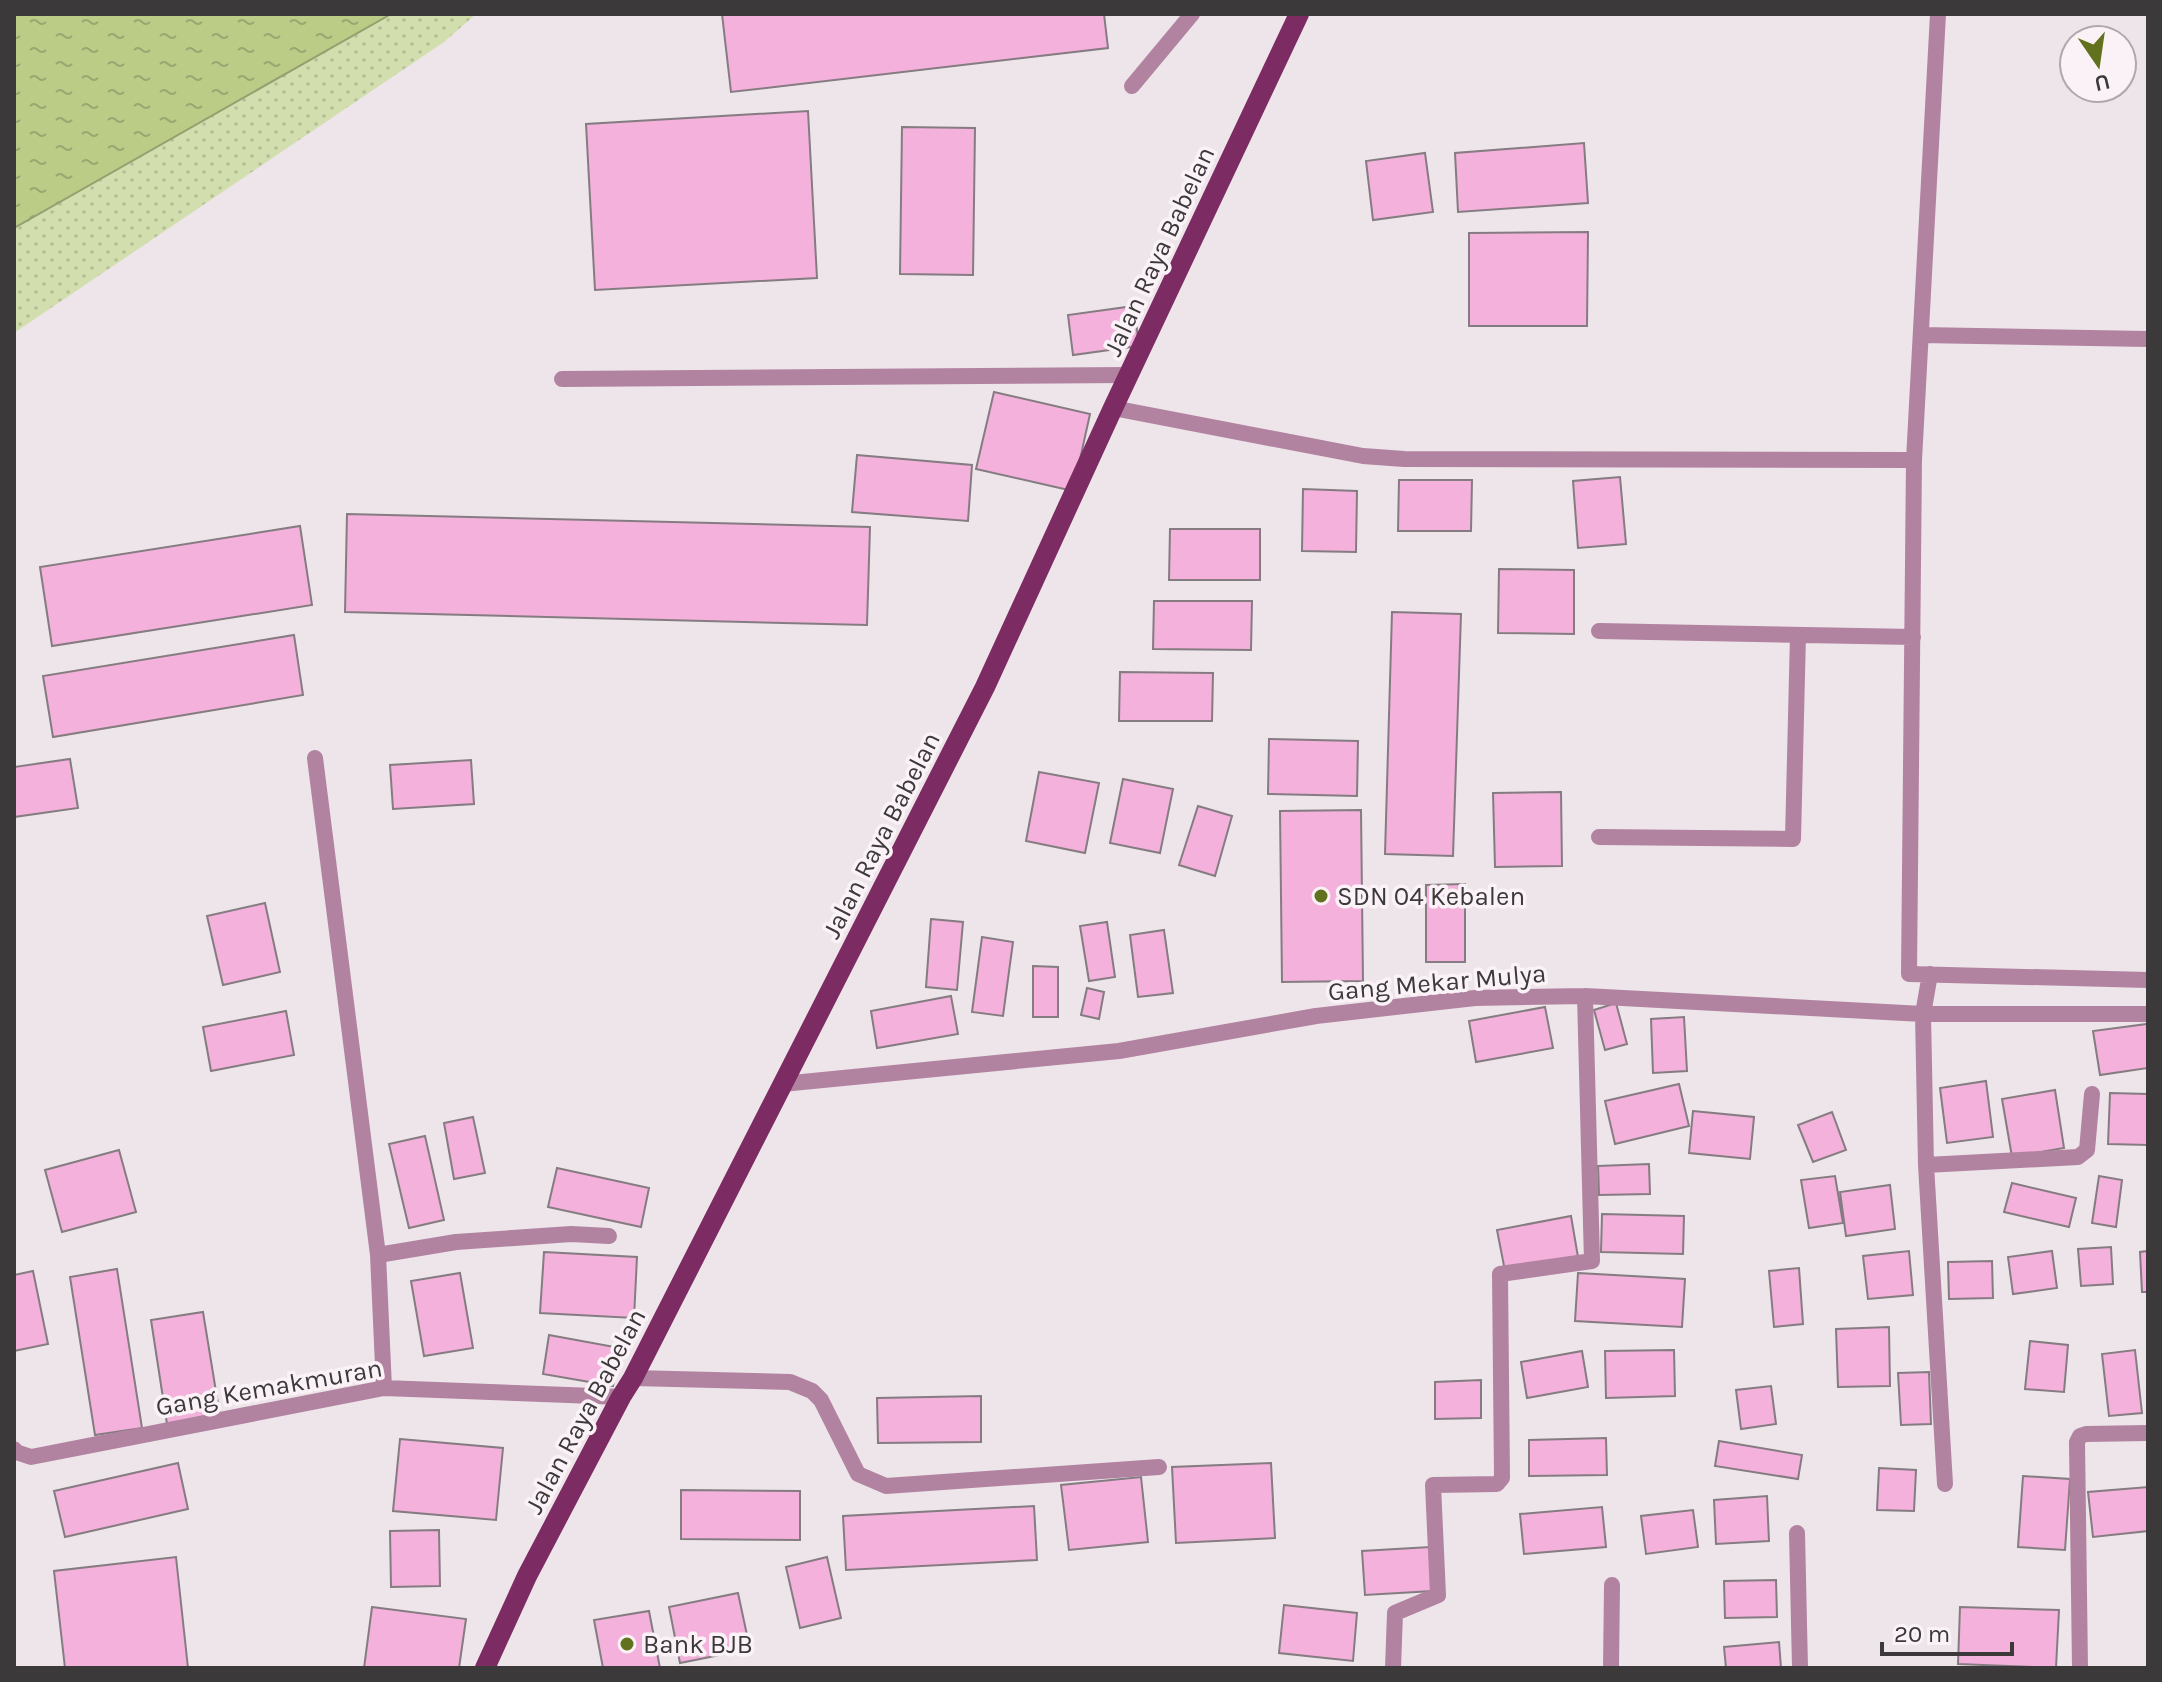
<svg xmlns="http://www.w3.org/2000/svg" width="2162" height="1682" font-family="Karla,sans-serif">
	<defs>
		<pattern id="green-dots" width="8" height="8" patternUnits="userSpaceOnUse" patternTransform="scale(2)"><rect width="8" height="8" fill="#d2deae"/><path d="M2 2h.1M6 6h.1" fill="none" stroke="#b5bf97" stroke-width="1.8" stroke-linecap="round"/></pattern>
		<pattern id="water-ripples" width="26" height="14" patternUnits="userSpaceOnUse" patternTransform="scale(2)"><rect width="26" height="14" fill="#bbcc87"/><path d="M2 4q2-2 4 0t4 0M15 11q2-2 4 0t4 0" fill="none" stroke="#99a770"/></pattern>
	</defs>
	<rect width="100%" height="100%" fill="#eee5ea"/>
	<path fill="url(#green-dots)" d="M391,14H476L444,42L14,333V228Z"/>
	<path fill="url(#water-ripples)" stroke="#95a070" stroke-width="2" d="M14,14H391L14,228Z"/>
	<path fill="#f3b1db" stroke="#857c81" stroke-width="2" d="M722,14H1104L1108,48L731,92Z
		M808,111L817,278L595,290L586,124Z
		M902,127L975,128L973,275L900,274Z
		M1584,143L1588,203L1458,212L1455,153Z
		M1425,153L1433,212L1373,220L1366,161Z
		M1588,232L1587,326H1469V233Z
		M1134,306L1139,346L1073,355L1068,315Z
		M994,392L1090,414L1073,491L976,469Z
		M857,455L972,465L968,521L852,512Z
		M1620,477L1626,544L1578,548L1573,481Z
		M1399,480H1472L1471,531H1398Z
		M1303,489L1357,491L1356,552L1302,551Z
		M347,514L870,527L867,625L345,612Z
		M300,526L312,605L52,646L40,567Z
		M1170,529H1260V580H1169Z
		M1499,569L1574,570V634L1498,633Z
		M1154,601H1252L1251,650L1153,649Z
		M1392,612L1461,614L1453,856L1385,854Z
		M294,635L303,695L53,737L43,676Z
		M1120,672L1213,673L1212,721H1119Z
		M1269,739L1358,741L1357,796L1268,794Z
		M70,759L78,808L14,817V767Z
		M471,760L474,804L393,809L390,765Z
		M1039,772L1099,783L1085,853L1026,841Z
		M1123,779L1173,789L1160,853L1110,843Z
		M1561,792L1562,866L1495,867L1493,793Z
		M1198,806L1232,816L1215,876L1179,865Z
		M1361,810L1363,981L1282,982L1280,811Z
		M1465,884V962H1426V885Z
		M265,903L280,972L223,985L207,916Z
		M931,919L963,922L957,990L926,987Z
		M1107,922L1115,977L1089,981L1080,926Z
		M1164,930L1173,993L1138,997L1130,935Z
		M982,937L1013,942L1003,1016L972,1012Z
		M1033,966L1058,967V1017H1033Z
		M1087,988L1104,992L1099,1019L1081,1015Z
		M951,996L958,1034L877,1048L871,1011Z
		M1616,1003L1627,1044L1605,1050L1594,1010Z
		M1545,1007L1553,1048L1476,1062L1469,1021Z
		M286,1011L294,1055L211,1071L203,1027Z
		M1684,1017L1687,1071L1653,1073L1651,1019Z
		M2147,1024L2148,1068L2100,1075L2093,1031Z
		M1986,1081L1993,1137L1947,1143L1940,1088Z
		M1679,1084L1689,1126L1615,1144L1605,1101Z
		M2055,1090L2064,1148L2012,1157L2002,1099Z
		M2110,1093L2148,1094V1145L2108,1144Z
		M1693,1111L1754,1117L1750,1159L1689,1153Z
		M1832,1112L1846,1150L1813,1162L1798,1125Z
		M473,1117L485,1173L454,1179L444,1123Z
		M425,1136L444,1220L409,1228L389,1144Z
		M119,1150L136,1212L62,1232L45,1170Z
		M1649,1164L1650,1194L1599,1195L1598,1166Z
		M557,1168L649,1188L641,1227L548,1207Z
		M1835,1176L1843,1223L1809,1228L1801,1180Z
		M2099,1176L2122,1180L2116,1227L2092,1223Z
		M2012,1183L2076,1198L2069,1227L2004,1212Z
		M1890,1185L1895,1229L1846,1236L1840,1192Z
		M1602,1214L1684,1216L1683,1254L1601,1252Z
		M1571,1216L1578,1257L1505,1271L1497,1230Z
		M2111,1247L2113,1284L2081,1286L2078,1249Z
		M1909,1251L1913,1295L1868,1299L1863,1256Z
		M2052,1251L2057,1288L2013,1294L2008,1257Z
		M2148,1251V1292H2142L2140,1252Z
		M544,1252L637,1257L634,1318L540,1313Z
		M1992,1261L1993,1298L1949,1299L1948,1262Z
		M1799,1268L1803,1324L1774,1327L1769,1271Z
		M117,1269L142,1428L95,1435L70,1277Z
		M33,1271L48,1344L14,1351V1275Z
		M460,1273L473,1348L424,1356L411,1281Z
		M1578,1273L1685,1279L1682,1327L1575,1321Z
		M203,1312L220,1416L167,1424L151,1320Z
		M1889,1327L1890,1386L1838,1387L1836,1329Z
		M549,1335L620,1348L613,1386L543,1374Z
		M2030,1341L2068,1345L2064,1392L2025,1389Z
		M1674,1350L1675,1396L1606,1398L1605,1351Z
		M2135,1350L2142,1413L2109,1416L2102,1354Z
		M1582,1351L1588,1387L1527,1398L1521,1362Z
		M1929,1372L1931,1424L1901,1425L1898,1373Z
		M1481,1380V1418L1435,1419V1382Z
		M1771,1386L1776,1424L1741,1429L1736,1390Z
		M981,1396V1442L878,1443L877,1398Z
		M1606,1438L1607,1475L1529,1476V1440Z
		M400,1439L503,1448L496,1520L393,1511Z
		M1719,1441L1802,1455L1798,1479L1715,1466Z
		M178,1463L188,1509L65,1537L54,1491Z
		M1271,1463L1275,1538L1176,1543L1172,1467Z
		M1879,1468L1916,1470L1914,1511L1877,1510Z
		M2023,1476L2070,1479L2065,1550L2018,1547Z
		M1141,1477L1148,1542L1069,1550L1061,1485Z
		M2148,1487V1531L2093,1537L2088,1492Z
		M681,1490L800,1491V1540L681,1539Z
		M1767,1496L1769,1541L1716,1544L1714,1500Z
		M1034,1506L1037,1560L846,1570L843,1516Z
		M1602,1507L1606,1547L1524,1554L1520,1514Z
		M1693,1510L1698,1547L1646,1554L1641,1516Z
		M439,1530L440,1586L391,1587L390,1531Z
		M1430,1547L1433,1591L1365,1595L1362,1551Z
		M176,1557L188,1668H65L54,1571Z
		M827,1557L841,1618L800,1628L786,1567Z
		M1776,1580L1777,1617L1725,1618L1724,1581Z
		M738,1593L750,1649L680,1663L669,1607Z
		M1284,1605L1357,1613L1353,1661L1279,1653Z
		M372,1607L466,1619L459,1668H364Z
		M1960,1607L2059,1610L2056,1668L1958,1664Z
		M649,1611L660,1668H603L594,1620Z
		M1779,1642L1781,1668H1726L1724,1647Z"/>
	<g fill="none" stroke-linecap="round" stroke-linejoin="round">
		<path stroke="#b183a0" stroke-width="16" d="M1132,86L1192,14
			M1921,335L2148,339
			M1914,460L1938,14"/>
		<path stroke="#b183a0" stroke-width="16" d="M562,379L1129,375
			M1113,408L1363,456L1404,459L1914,460L1909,974L2148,980
			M1599,631L1913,637
			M315,758L378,1255L384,1388
			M1599,837L1793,839L1798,635
			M1930,974L1923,1014L1926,1165L1945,1484
			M782,1084L1119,1051L1316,1016L1475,998L1585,996L1923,1014H2148
			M1926,1165L2078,1157L2087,1150L2092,1094
			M378,1255L456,1242L571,1234L609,1236
			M633,1378L790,1382L812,1391L821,1400L858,1474L886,1486L1159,1467
			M14,1449L16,1452L31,1457L384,1388L621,1397
			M1797,1533L1800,1668
			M1393,1668L1395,1613L1438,1595L1433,1485L1497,1484L1502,1478L1500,1274L1592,1261L1585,996
			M1611,1668L1612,1585
			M2080,1668L2077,1442L2080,1436L2086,1434L2148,1433"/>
		<path stroke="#7c2b63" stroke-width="20" d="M485,1668L527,1576L621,1397L633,1378L985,687L1113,408L1299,14"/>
	</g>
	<g fill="#62711e" stroke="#fbf2f7" stroke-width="3">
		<circle cx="1321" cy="896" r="8"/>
		<circle cx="627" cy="1644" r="8"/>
	</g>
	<g text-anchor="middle" stroke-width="7" stroke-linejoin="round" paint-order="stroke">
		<g font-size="26" fill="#3c393b" stroke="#fbf2f7">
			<text transform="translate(1159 251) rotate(-65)" y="9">Jalan Raya Babelan</text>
			<text transform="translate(881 835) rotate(-63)" y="9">Jalan Raya Babelan</text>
			<text transform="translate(1437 982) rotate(-5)" y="9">Gang Mekar Mulya</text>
			<text transform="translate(269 1387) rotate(-10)" y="9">Gang Kemakmuran</text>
			<text transform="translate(585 1411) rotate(-62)" y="9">Jalan Raya Babelan</text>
		</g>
		<g font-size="26" fill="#3c393b" stroke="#fbf2f7" text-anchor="start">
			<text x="1337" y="905">SDN 04 Kebalen</text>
			<text x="643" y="1653">Bank BJB</text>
		</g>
	</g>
	<rect width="2162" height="1682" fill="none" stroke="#3c393b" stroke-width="32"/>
	<g transform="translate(2098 64) rotate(167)"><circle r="38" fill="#fbf2f7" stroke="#afa8ac" stroke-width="2"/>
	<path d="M0-6L14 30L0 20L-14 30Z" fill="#62711e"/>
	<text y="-12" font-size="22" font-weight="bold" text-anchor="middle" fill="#3c393b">U</text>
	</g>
	<path d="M1882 1642v12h130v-12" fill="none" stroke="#3c393b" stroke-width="4"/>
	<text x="1894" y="1642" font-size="24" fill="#3c393b" stroke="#fbf2f7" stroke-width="6" paint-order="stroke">20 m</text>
</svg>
